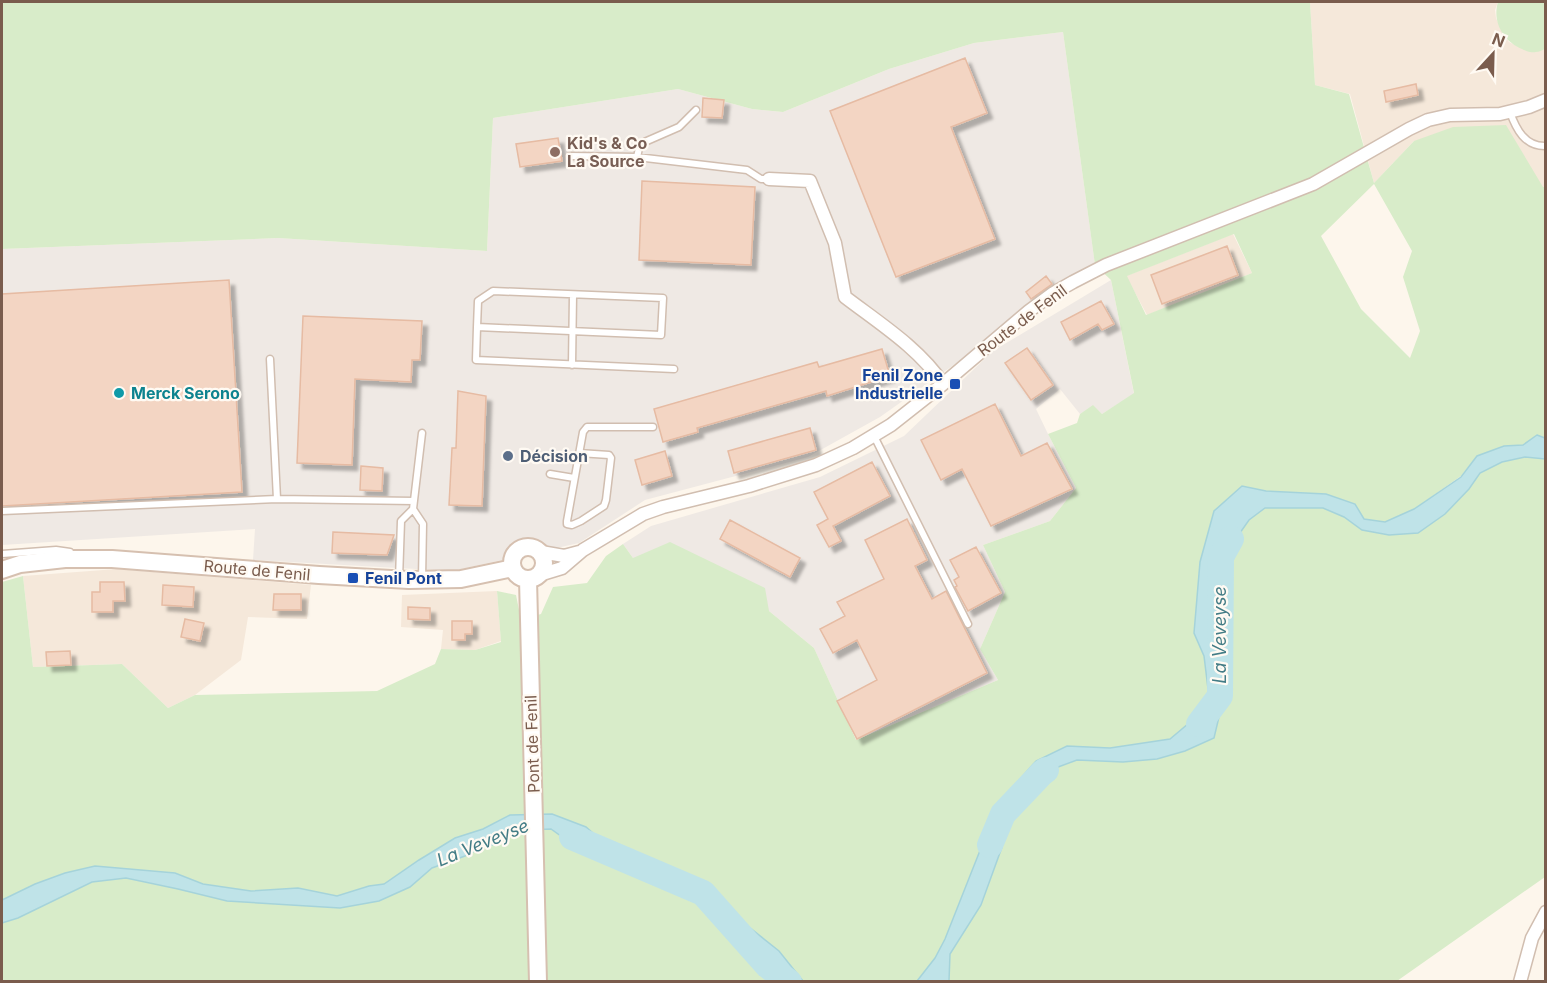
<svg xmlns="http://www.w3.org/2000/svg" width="1547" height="983" font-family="Inter,sans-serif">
	<defs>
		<filter id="shadow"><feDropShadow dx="5.5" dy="5.5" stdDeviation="1.5" flood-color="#0004"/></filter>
	</defs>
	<rect width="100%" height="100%" fill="#fdf6ec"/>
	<path fill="#f5e8da" d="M1310,2H1498L1495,10L1496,18L1503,34L1509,42L1519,47L1535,52L1545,49V187H1543L1414,141L1374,183L1350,94L1315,85Z
		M1233,234L1252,273L1147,315L1126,276Z
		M117,569L311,585L307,619L248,617L241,660L195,695L168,708L122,664L33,667L23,576Z
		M497,591L501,641L475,650L441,649L443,630L401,627L402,595Z"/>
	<path fill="#efe9e4" d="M1063,32L1095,265L880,417L808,457L645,500L579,543L452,571L253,560L255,529L2,545V249L278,238L487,251L493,118L678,89L752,109L783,112L889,69L974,43Z
		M1111,280L1134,394L1102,414L1093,406L1080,414L1060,389L1036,409L1048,434L1076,488L1050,521L983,545L1005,592L980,649L998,680L856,740L814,648L769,611L633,558L623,544L651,526L820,477L904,436L993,351Z"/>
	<path fill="#d8ecc9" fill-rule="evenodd" d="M2,2H1310L1315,85L1349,94L1374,183L1414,141L1453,127L1506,125L1543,187H1545V438L1537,435L1523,445L1504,446L1477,456L1461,476L1414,509L1385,522L1364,519L1355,504L1326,494L1266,491L1242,487L1194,633L1204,656L1209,697L1189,723L1170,739L1110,748L1067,746L1013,787L991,827L979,853L945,939L935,958L917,981H803L779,951L710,896L768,966L789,981L2,982V923L18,918L92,882L126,878L178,889L227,901L340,908L410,887L432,868L465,856L482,847L496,844L514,832L551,829L579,848L605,844L510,815L483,829L455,838L419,860L384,884L369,886L337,896L298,888L251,891L203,884L175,873H65L35,884L2,900V582L23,576L33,667L122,664L168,708L195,695L377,691L435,664L441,649L475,650L501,642L497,591L516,595L521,620L541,614L553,587L587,583L606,556L623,544L633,558L670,542L765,588L769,611L814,648L856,740L998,680L980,649L1005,592L983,545L1050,521L1076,488L1048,434L1077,423L1080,414L1093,405L1102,414L1134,393L1111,280L1095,265L1063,32L974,43L889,69L783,112L752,109L678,89L493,118L487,251L278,238L2,249ZM1374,184L1412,251L1403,277L1420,331L1410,358L1361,309L1321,236ZM1234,234L1252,273L1146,315L1127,276Z
		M1498,2H1545V49C1542,50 1539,52 1536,52C1532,53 1526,51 1522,49C1503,41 1492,22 1498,2Z
		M1525,457L1545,459V877L1397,981L949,982L950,954L981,905L1002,847L1003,814L1042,773L1077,760L1123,762L1157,759L1185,751L1214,738L1219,717L1220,659L1215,613L1217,577L1235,540L1249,520L1264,508H1323L1344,517L1362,530L1418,533L1445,514L1469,489L1480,473L1502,462Z"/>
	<path fill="#bfe3e8" stroke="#a5d3da" stroke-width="1.5" d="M1537,435L1545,438V459L1525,457L1502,462L1480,473L1469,489L1445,514L1418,533L1389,535L1362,530L1344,517L1323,508H1265L1249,520L1235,540L1217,577L1215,613L1220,659L1219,717L1214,738L1185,751L1157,759L1123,762L1077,760L1042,773L1003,814L1002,847L981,905L950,954L949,981H917L935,958L945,939L979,853L991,827L1013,787L1036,761L1067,746L1110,748L1170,739L1189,723L1209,697L1204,656L1194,633L1200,562L1214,511L1242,486L1266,491L1326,494L1355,504L1364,519L1385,522L1414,509L1461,477L1477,456L1504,446L1523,445Z
		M552,814L586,827L605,844L601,853L579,849L551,829L527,830L514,832L496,844L482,847L465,856L432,868L410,887L379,901L340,908L227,901L178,889L126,878L92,882L18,918L2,923V900L35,884L65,873L95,866L175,873L203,884L251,891L298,888L337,896L369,886L384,884L419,860L455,838L483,829L510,815Z
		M710,896L779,951L803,981H789L732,943L711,916L704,900Z"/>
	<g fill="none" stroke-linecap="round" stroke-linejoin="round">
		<path stroke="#bfe3e8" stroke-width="26" d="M1199,724L1220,696L1221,557L1231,539
			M572,837L703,893L768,966L789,982
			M990,845L1003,814L1042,773L1046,770"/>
	</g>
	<path fill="#f3d5c3" stroke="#e6bba3" stroke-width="1.5" filter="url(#shadow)" d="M965,58L987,113L951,127L995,239L896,277L830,111Z
		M1416,84L1418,95L1386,102L1384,91Z
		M703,98L724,100L722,118L702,117Z
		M558,138L562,161L520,167L516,144Z
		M642,181L755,187L751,265L639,260Z
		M1227,246L1238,275L1162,304L1151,275Z
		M1046,276L1052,284L1031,299L1026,292Z
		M229,280L242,492L2,506V294Z
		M1101,301L1114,324L1102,330L1098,324L1070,340L1061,322Z
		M303,316L422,321L420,360H412L411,382L355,379L352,465L297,463Z
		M1027,348L1053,385L1031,400L1005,363Z
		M882,349L890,376L827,396L826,391L697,428L698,432L663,442L654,409L817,362L819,367Z
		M458,391L486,396L482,506L449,505L452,448H456Z
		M995,404L1021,456L1047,443L1072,489L991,526L962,469L941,480L921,440Z
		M810,428L816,450L734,473L728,451Z
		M665,451L672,476L642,485L635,460Z
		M872,462L890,496L833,526L841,541L829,547L817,525L828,519L814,492Z
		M361,466L383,468L382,491L360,490Z
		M907,519L927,560L915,566L932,599L946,591L987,673L857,739L837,701L877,680L857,640L833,653L820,629L845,616L837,602L884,579L865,540Z
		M730,520L800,558L790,577L720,539Z
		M333,532L394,535L387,555L332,553Z
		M976,547L1001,593L968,611L955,587L957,586L954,580L959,577L950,560Z
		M100,582H124L125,601H113V612H92V592H100Z
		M163,585L194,587L193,607L162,605Z
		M274,594H301V610H273Z
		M408,607L430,608V620L408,619Z
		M185,619L204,623L200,641L181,637Z
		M452,621H472V634H465V640H452Z
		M70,651L71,665L47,666L46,652Z"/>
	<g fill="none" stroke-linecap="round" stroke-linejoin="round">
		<g stroke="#d1beb0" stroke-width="9">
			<path id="lane" d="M1510,112C1516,129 1525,147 1546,146
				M570,156L637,157L747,170L761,179H769
				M637,157L640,144L679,127L696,110
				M493,291L663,298L661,335L477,327L478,301Z
				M477,327L476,360L674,369
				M270,359L277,499L414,501
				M572,365L573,295
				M422,433L413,509L423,524L422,579
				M874,436L968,624
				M579,453L609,455L611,458L606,500L604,506L581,521L572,525L567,524V521L583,432L587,427H653
				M550,474L574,478
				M2,511L277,499
				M2,554L56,550L70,552
				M399,579L401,521L413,509"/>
		</g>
		<g stroke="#d1beb0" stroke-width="15">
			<path id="street" d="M769,179L810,181L835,243L845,297C879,323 919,348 943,384
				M541,552L564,556L579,552
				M539,575L562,568L583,550L643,514L663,507L749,486L816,465L853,448L891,425L943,384L1029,311L1052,294L1073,282L1106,265L1313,184L1409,129L1428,120L1450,115L1500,114L1529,107L1546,100
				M1520,982L1532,938L1546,912"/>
		</g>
		<g stroke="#d6c0b0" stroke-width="20">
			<path id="secondary" d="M512 563a16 16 0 1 1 32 0a16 16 0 1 1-32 0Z
				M2,570L20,564L65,559H112L319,575L409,580L461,579L513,568
				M528,579L538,982"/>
		</g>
		<use href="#lane" stroke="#fff" stroke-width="6"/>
		<use href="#street" stroke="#fff" stroke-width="12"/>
		<use href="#secondary" stroke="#fff" stroke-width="16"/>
	</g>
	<circle fill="#8d6e63" stroke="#fffaf3" stroke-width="2" cx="555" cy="152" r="6"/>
	<g fill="#1a4fb4" stroke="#fffaf3" stroke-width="2">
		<rect x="949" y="378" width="12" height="12" rx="3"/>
		<rect x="347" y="572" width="12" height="12" rx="3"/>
	</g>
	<circle fill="#0f9aa8" stroke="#fffaf3" stroke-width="2" cx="119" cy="393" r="6"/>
	<circle fill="#5c6f8a" stroke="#fffaf3" stroke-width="2" cx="508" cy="456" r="6"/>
	<g text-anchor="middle" stroke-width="4.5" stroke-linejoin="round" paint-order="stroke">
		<g font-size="16" font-weight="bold" fill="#785e54" stroke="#fffaf3" text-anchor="start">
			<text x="567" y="149">Kid's &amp; Co<tspan x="567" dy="18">La Source</tspan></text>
		</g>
		<g font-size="16" fill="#7a5c4d" stroke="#fffaf3">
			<text transform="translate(1022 320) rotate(-37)" y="6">Route de Fenil</text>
			<text transform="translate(257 570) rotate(5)" y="6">Route de Fenil</text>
			<text transform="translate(532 744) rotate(-92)" y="6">Pont de Fenil</text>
		</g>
		<g font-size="16" font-weight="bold" fill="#164399" stroke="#fffaf3" text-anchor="end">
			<text x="943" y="381">Fenil Zone<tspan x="943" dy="18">Industrielle</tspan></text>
			<text x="365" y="584" text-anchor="start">Fenil Pont</text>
		</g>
		<g font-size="16" font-weight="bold" fill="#0d838f" stroke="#fffaf3" text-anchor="start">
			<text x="131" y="399">Merck Serono</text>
		</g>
		<g font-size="16" font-weight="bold" fill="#4e5e75" stroke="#fffaf3" text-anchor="start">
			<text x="520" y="462">Décision</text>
		</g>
		<g font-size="18" font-style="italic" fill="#437c86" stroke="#fffaf3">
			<text transform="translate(1220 635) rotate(-90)" y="6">La Veveyse</text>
			<text transform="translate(483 843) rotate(-22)" y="6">La Veveyse</text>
		</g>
	</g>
	<rect width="1547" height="983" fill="none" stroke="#7a5c4d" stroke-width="6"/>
	<g transform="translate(1493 54) rotate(22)" stroke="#fffaf3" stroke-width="4.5" paint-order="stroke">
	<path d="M0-4.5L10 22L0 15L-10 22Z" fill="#7a5c4d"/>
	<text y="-9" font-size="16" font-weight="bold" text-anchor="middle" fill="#7a5c4d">N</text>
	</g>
</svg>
